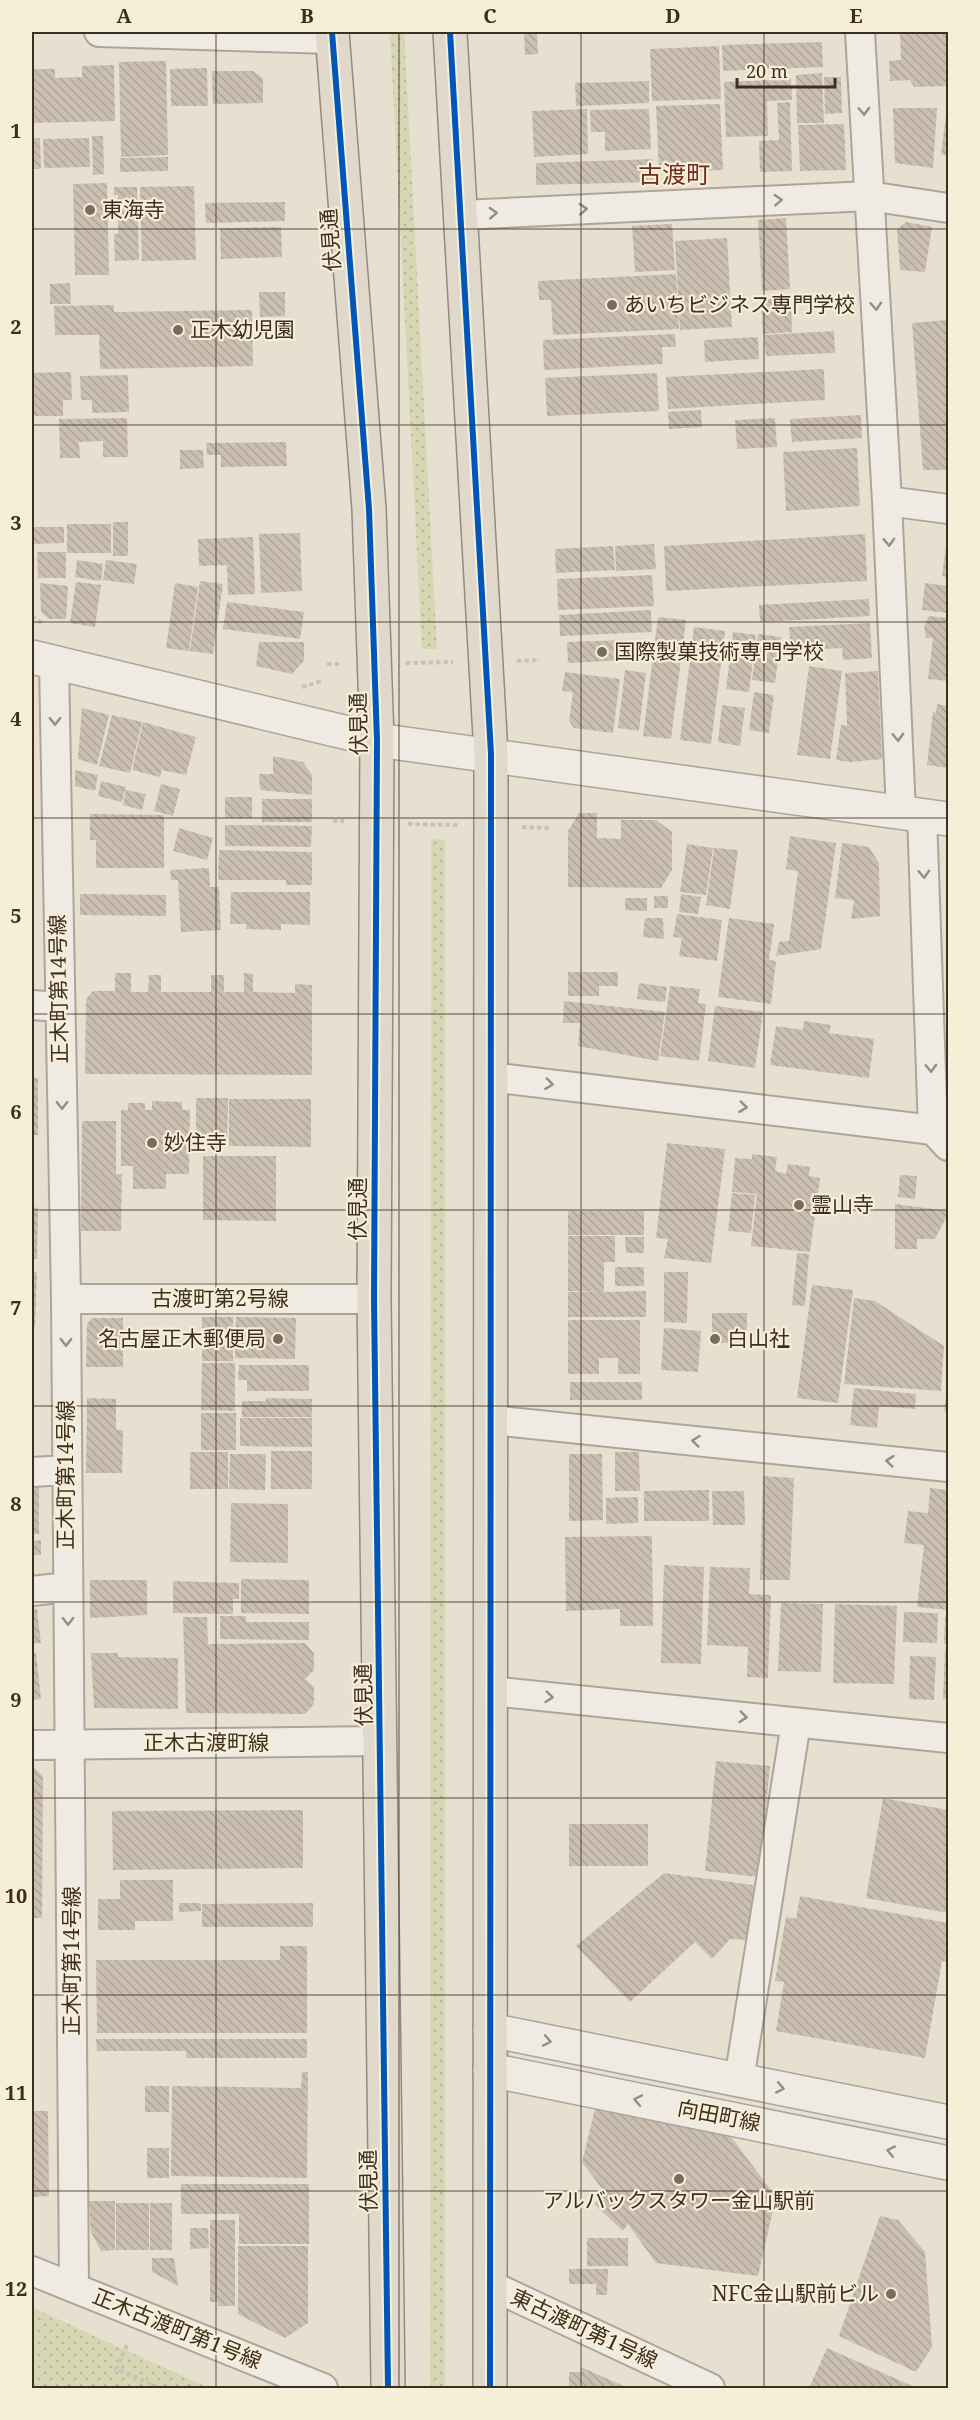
<svg xmlns="http://www.w3.org/2000/svg" width="980" height="2420" font-family="'Noto Serif','Noto Sans JP',serif">
	<defs>
		<pattern id="green-dots" width="8" height="8" patternUnits="userSpaceOnUse" patternTransform="scale(1.5)"><rect width="8" height="8" fill="#d6d7b3"/><path d="M2 2h.1M6 6h.1" fill="none" stroke="#b9b99a" stroke-width="1.8" stroke-linecap="round"/></pattern>
		<pattern id="building-back-hatch" width="6" height="6" patternUnits="userSpaceOnUse" patternTransform="scale(1.5)"><rect width="6" height="6" fill="#cbbfb2"/><path d="M-1 5l2 2M0 0l6 6M5-1l2 2" fill="none" stroke="#afa499"/></pattern>
	</defs>
	<rect width="100%" height="100%" fill="#e7e0d1"/>
	<path fill="url(#green-dots)" d="M390,32H404L437,649H422Z
		M431,839L445,840V2388H430Z
		M32,2307L53,2317L209,2388H32Z"/>
	<path fill="url(#building-back-hatch)" d="M524,32H537L538,54L525,55Z
		M948,32V86L914,87L910,80L890,81L889,61L901,60L900,34Z
		M822,42L823,67L723,71L722,45Z
		M719,46L721,99L652,101L650,49Z
		M166,61L168,155L121,157L119,62Z
		M114,65L115,121L32,123V69H55V78L82,77V66Z
		M207,68L208,106H171L170,69Z
		M212,71H253L263,78V103L213,104Z
		M822,73L824,123H797L796,75Z
		M824,77H841L842,113L825,114Z
		M791,79L792,100L767,101L768,136L726,137L724,82Z
		M649,81V103L576,106L575,83Z
		M790,102L792,171L760,172L759,141L779,140L777,103Z
		M720,104L723,170L659,172L656,106Z
		M893,108H937L933,168L895,163Z
		M947,108H948V156L941,154Z
		M587,109L588,154L534,157L532,111Z
		M649,109L651,149L605,151V132H591L590,110Z
		M844,124L846,170L800,171L798,125Z
		M92,136H103L104,174L93,175Z
		M32,138H40L41,169H32Z
		M89,138L90,167L44,168L43,139Z
		M168,157V171L120,172V158Z
		M653,159L654,182L536,185V163Z
		M107,183L109,275H75L73,184Z
		M194,186L196,260L142,261L140,187Z
		M114,187H137L139,260L115,261L114,234H118V212H113V203H118V195H114Z
		M285,202V221L206,223L205,203Z
		M786,218L790,289L762,291L758,220Z
		M906,222L932,227L925,272L900,270L897,229Z
		M672,224L675,270L635,272L632,226Z
		M281,227L282,257L221,259L220,228Z
		M727,238L732,327L680,330L675,241Z
		M676,274L679,329L553,335L551,300H539L538,281Z
		M70,283L71,304H50V284Z
		M259,292H285V316L260,317Z
		M791,297L792,332L763,334L761,299Z
		M114,305V312L252,310L253,366L100,369L99,335H55L54,306Z
		M948,320V470H923L912,323Z
		M834,331L835,353L766,356L764,335Z
		M675,334L676,347H662L663,364L544,370L543,340Z
		M758,337L759,359L705,362L704,340Z
		M824,369L825,400L668,409L666,377Z
		M71,372L72,400H63V416H32V373Z
		M657,373L659,411L547,416L545,378Z
		M128,375L129,412L92,413V400H81L80,376Z
		M701,410L702,427L669,429L668,412Z
		M861,415L862,438L792,442L790,419Z
		M127,418L128,457H103V441L79,442L80,458H60L59,419Z
		M775,418L777,447L737,449L735,420Z
		M286,442L287,466L221,467V455H207L206,443Z
		M857,448L860,506L786,511L783,452Z
		M180,450H203L204,468L180,469Z
		M113,522H128V556H113Z
		M67,524H111V553H67Z
		M34,527H64V543L34,544Z
		M300,533L302,591L261,593L259,534Z
		M865,534L867,581L666,591L664,546Z
		M253,537L255,594L228,595L227,565L199,566L198,539Z
		M947,538L948,539V577L942,576Z
		M654,544L656,569L616,571L615,546Z
		M613,546L615,570L556,573L555,549Z
		M37,552H66V578H38Z
		M77,560L103,564L101,581L75,577Z
		M106,560L137,564L134,584L103,580Z
		M652,575L654,606L558,610L557,579Z
		M200,581L223,584L213,654L190,651Z
		M76,582L101,585L95,627L70,623Z
		M40,583L68,586L66,619H49L41,612Z
		M175,583L198,587L189,651L166,648Z
		M925,583L948,586V613L922,610Z
		M869,599L870,616L760,622L759,605Z
		M227,602L304,612L300,639L223,629Z
		M651,610L652,632L560,636L559,615Z
		M929,616L948,618V681L928,679L933,638H926L924,626Z
		M658,617L686,620L671,739L643,736Z
		M870,623L872,658L843,660L842,648L791,651L789,627Z
		M694,627L725,631L711,744L680,740Z
		M733,632L756,635L749,692L726,689Z
		M758,634L781,637L775,683L752,680Z
		M628,640L629,660L568,663L567,642Z
		M259,642H304V661L292,674L256,666Z
		M809,666L842,671L830,759L797,755Z
		M625,670L646,673L639,731L618,728Z
		M878,671L882,759L850,762L836,760L841,725L847,726L845,673Z
		M565,672L620,679L613,733L574,728L569,721L573,692L562,691Z
		M754,692L774,695L769,733L749,730Z
		M937,704L948,706V768L927,765L933,712L936,713Z
		M722,705L745,708L740,746L718,742Z
		M82,708L109,715L97,765L78,759Z
		M112,715L142,722L130,773L99,766Z
		M143,722L196,737L186,775L162,770L165,757L160,777L132,770Z
		M273,756L303,762L312,775V795L260,790L259,774H273Z
		M75,770L98,775L95,791L75,786Z
		M101,781L126,787L122,802L98,796Z
		M161,784L180,789L173,816L154,811Z
		M126,790L146,794L142,810L123,805Z
		M225,797H252V818H225Z
		M262,799H312V822H262Z
		M579,813H597V838L621,839V820H656L672,832V870L661,888L568,887V831Z
		M90,814L164,815V868H96V840H90Z
		M225,825L312,826L311,847L225,846Z
		M179,828L213,838L207,860L173,851Z
		M790,836L836,843L821,949L776,956L779,942L789,941L798,871L786,869Z
		M842,843L869,847L879,863L880,916L851,919L854,900L835,898Z
		M687,844L713,848L706,895L680,892Z
		M714,848L738,850L730,909L706,905Z
		M219,850L312,852V885H286V880H218Z
		M209,868L210,887H219L221,930L181,932L178,880H171L170,870Z
		M231,892H310V925L281,924V930L246,929V924H230Z
		M80,894L166,895V916L80,915Z
		M681,894L701,897L698,914L679,912Z
		M654,896H668V908H654Z
		M625,898H647V911L625,910Z
		M677,914L722,920L717,961L679,956L682,938L673,937Z
		M645,918H663L664,939L643,937Z
		M729,918L774,924L769,960L776,961L771,1004L718,997Z
		M568,972H618V986H599V996H568Z
		M115,973H131V992H148L149,975H161V992H211V975H224V992H244V973L253,974V992L295,993V984L312,985V1075L85,1074L86,999L93,991H115Z
		M639,983L667,987L665,1002L637,999Z
		M670,986L700,989L698,1003L706,1004L699,1061L660,1056Z
		M564,1001L665,1012L658,1061L578,1046L580,1023H563Z
		M715,1006L763,1012L755,1068L708,1061Z
		M804,1021L831,1025L829,1033L874,1039L869,1078L770,1065L776,1026L803,1030Z
		M32,1078H38V1135H32Z
		M196,1098H228L227,1146H196Z
		M229,1099H311V1147L229,1146Z
		M152,1101L182,1102V1110H190L189,1174H166V1189H133V1166H121V1110H128V1103H145V1110H152Z
		M82,1121H116V1174H122L121,1231H81Z
		M667,1143L725,1149L711,1263L664,1258L668,1239L656,1238Z
		M752,1154L777,1157L775,1171L786,1174L788,1164L810,1167L809,1176L820,1178L810,1252L751,1246L757,1194L732,1192L735,1158L752,1159Z
		M203,1156H276V1221L203,1220Z
		M900,1175L917,1176L915,1199L898,1197Z
		M732,1193L755,1195L751,1233L728,1231Z
		M895,1204L948,1211V1214L935,1239H917V1249H895Z
		M32,1207L38,1208L37,1259H32Z
		M568,1211H644V1235H568Z
		M568,1236H615V1262H604V1292L646,1291V1317H568V1292H601L568,1291Z
		M625,1237H644V1253H626Z
		M797,1253L809,1254L805,1306L792,1305Z
		M615,1267H644V1286H615Z
		M32,1272H37L35,1327H32Z
		M664,1272H688L687,1323L664,1322Z
		M812,1285L853,1290L838,1403L797,1398Z
		M854,1298L875,1301L944,1346L941,1391L844,1384Z
		M712,1313H747V1343H712Z
		M202,1317H233V1361H202Z
		M236,1317L296,1318L295,1359L235,1358Z
		M92,1318H123V1367H86L87,1324Z
		M568,1320H640V1374H618V1358H599V1374H568Z
		M664,1328L701,1331L698,1372L661,1370Z
		M202,1363H235V1411L201,1410Z
		M239,1365H309V1391H247V1380H238Z
		M570,1382H642V1400H570Z
		M854,1388L916,1394L915,1409L879,1406L877,1428L850,1425Z
		M947,1388H948V1412L944,1411Z
		M87,1398L116,1399V1430H123L122,1473H86Z
		M266,1398L312,1399V1417H242V1401H266Z
		M201,1413H236V1450H201Z
		M240,1418H312V1447L240,1446Z
		M271,1451H312V1489H271Z
		M190,1452H228V1489H190Z
		M615,1452H639L640,1491H615Z
		M230,1454H266L265,1490L229,1489Z
		M569,1454H602L603,1520L569,1521Z
		M763,1476L794,1478L790,1580H760Z
		M32,1487H39V1534H32Z
		M930,1488L948,1490V1610L917,1607L924,1545L904,1543L908,1511L928,1513Z
		M709,1490V1521H644V1491Z
		M712,1491H744L745,1525H713Z
		M638,1497V1523L606,1524V1498Z
		M231,1503L288,1504V1563L230,1562Z
		M652,1536L653,1626H620V1609L566,1611L565,1537Z
		M41,1540V1555H32V1541Z
		M664,1565L704,1567L701,1664L661,1663Z
		M710,1567L750,1568L749,1594L771,1595L768,1678L747,1677L748,1647L707,1645Z
		M241,1579L309,1580V1614L241,1613Z
		M90,1580H147V1615L90,1618Z
		M173,1581L239,1583V1599H233V1614L173,1613Z
		M781,1603L823,1604L821,1672L778,1671Z
		M835,1604L897,1606L894,1684L833,1683Z
		M37,1609L41,1643L32,1644V1610Z
		M904,1612L938,1613L937,1643L903,1642Z
		M220,1616H246V1622H309V1640L220,1639Z
		M945,1616L948,1617V1644H944Z
		M183,1617H207L208,1644L305,1643L314,1653V1670L305,1679L314,1687V1704L305,1714L186,1713Z
		M945,1649H948V1699H943Z
		M32,1653H36L41,1699L32,1700Z
		M91,1653H118V1657L178,1658V1709L94,1708Z
		M910,1656L936,1657L934,1700L909,1699Z
		M716,1761L770,1766L759,1877L705,1871Z
		M32,1766L43,1776L42,1918H32Z
		M883,1798L948,1810V1913L866,1898Z
		M303,1810V1868L113,1870L112,1811Z
		M569,1824H648V1866H569Z
		M664,1873L753,1885L751,1940L730,1939L712,1959L695,1942L630,2002L576,1946Z
		M120,1880H173V1921H135V1930H98V1899H120Z
		M800,1896L948,1923V1962L942,1961L925,2058L776,2031L784,1982L775,1981L786,1917L796,1919Z
		M179,1903H201V1911L179,1912Z
		M313,1903V1927H202V1904Z
		M280,1946H307V2033H97L96,1960H280Z
		M96,2039H307V2058H186V2051H97Z
		M302,2072H308L307,2178L171,2176L172,2086L301,2088Z
		M603,2076L703,2099L776,2197L758,2276L656,2263L628,2224L623,2231L594,2204L605,2193L582,2162Z
		M145,2086H169V2112H145Z
		M32,2111H48L49,2196L32,2197Z
		M147,2148H169V2178H147Z
		M181,2184H309V2244H239V2214H181Z
		M89,2201H115V2250L101,2251L91,2232Z
		M116,2203H149V2250H116Z
		M150,2203H172V2250H150Z
		M880,2216L898,2220L925,2252L932,2347L916,2372L839,2336Z
		M210,2220H235V2306H218V2302H210Z
		M190,2228H208L209,2248L190,2249Z
		M587,2238H628V2266H587Z
		M238,2246H308V2323L285,2338L238,2314Z
		M152,2258H174L178,2286L152,2272Z
		M569,2269H608L607,2295H596V2284H569Z
		M827,2348L917,2388H809Z
		M581,2367L628,2388H569V2372H581Z"/>
	<g fill="none" stroke-linecap="round" stroke-linejoin="round">
		<g stroke="#ada599" stroke-width="32">
			<path id="minor" d="M99,32L332,39
				M860,32L887,501L901,812
				M461,215L869,196L948,208
				M887,501L948,509
				M54,663L66,1299L74,2287
				M922,815L933,1130
				M32,1005L59,1007
				M491,1077L933,1130L948,1146
				M66,1299H374
				M491,1420L948,1467
				M32,1472L66,1470
				M32,1591L67,1587
				M491,1691L948,1738
				M32,1745L381,1741
				M739,2080L796,1723
				M32,2271L323,2388
				M490,2285L710,2388"/>
		</g>
		<g stroke="#ada599" stroke-width="36">
			<path id="tertiary" d="M32,657L377,740L948,819
				M490,2030L948,2122
				M490,2070L948,2163"/>
		</g>
		<g stroke="#928b80" stroke-width="36">
			<path id="trunk" d="M332,32L369,509L377,740L374,1299L388,2388
				M450,32L491,754L490,2388"/>
		</g>
		<path stroke="#c8c2b9" stroke-width="4" stroke-dasharray="4.5 3" stroke-linecap="butt" d="M32,616L43,624
			M517,661L540,660
			M406,663L453,662
			M327,664H342
			M302,687L322,681
			M333,821H344
			M408,824L458,825
			M522,827L549,828
			M127,2345L116,2369L160,2388"/>
		<use href="#minor" stroke="#efebe3" stroke-width="28"/>
		<use href="#tertiary" stroke="#efebe3" stroke-width="33"/>
		<use href="#trunk" stroke="#e0d9cb" stroke-width="33"/>
		<g stroke="#f7eed8" stroke-width="10">
			<path id="cycleway" d="M332,32L369,509L377,740L374,1299L388,2388
				M450,32L491,754L490,2388"/>
		</g>
		<use href="#cycleway" stroke="#0057b8" stroke-width="6"/>
	</g>
	<defs><path id="oneway-chevron" d="M-2-3.5L2.5 0L-2 3.5" fill="none" stroke-width="1.6" stroke-linecap="round" stroke-linejoin="round" transform="scale(1.5)"/></defs>
	<g stroke="#968c82">
		<use href="#oneway-chevron" transform="translate(864 111) rotate(87)"/>
		<use href="#oneway-chevron" transform="translate(778 200) rotate(-3)"/>
		<use href="#oneway-chevron" transform="translate(583 209) rotate(-3)"/>
		<use href="#oneway-chevron" transform="translate(493 213) rotate(-3)"/>
		<use href="#oneway-chevron" transform="translate(876 306) rotate(87)"/>
		<use href="#oneway-chevron" transform="translate(889 542) rotate(88)"/>
		<use href="#oneway-chevron" transform="translate(55 721) rotate(89)"/>
		<use href="#oneway-chevron" transform="translate(898 737) rotate(88)"/>
		<use href="#oneway-chevron" transform="translate(924 874) rotate(88)"/>
		<use href="#oneway-chevron" transform="translate(931 1068) rotate(88)"/>
		<use href="#oneway-chevron" transform="translate(549 1084) rotate(7)"/>
		<use href="#oneway-chevron" transform="translate(62 1105) rotate(89)"/>
		<use href="#oneway-chevron" transform="translate(743 1107) rotate(7)"/>
		<use href="#oneway-chevron" transform="translate(66 1342) rotate(90)"/>
		<use href="#oneway-chevron" transform="translate(696 1441) rotate(-174)"/>
		<use href="#oneway-chevron" transform="translate(890 1461) rotate(-174)"/>
		<use href="#oneway-chevron" transform="translate(68 1621) rotate(89)"/>
		<use href="#oneway-chevron" transform="translate(549 1697) rotate(6)"/>
		<use href="#oneway-chevron" transform="translate(743 1717) rotate(6)"/>
		<use href="#oneway-chevron" transform="translate(547 2041) rotate(11)"/>
		<use href="#oneway-chevron" transform="translate(780 2088) rotate(11)"/>
		<use href="#oneway-chevron" transform="translate(638 2100) rotate(-169)"/>
		<use href="#oneway-chevron" transform="translate(891 2151) rotate(-169)"/>
	</g>
	<path fill="none" stroke="#3d2e20" stroke-width="1.5" stroke-opacity="0.55" d="M216,32V2388M399,32V2388M581,32V2388M764,32V2388M32,229H948M32,425H948M32,622H948M32,818H948M32,1014H948M32,1210H948M32,1406H948M32,1602H948M32,1798H948M32,1995H948M32,2191H948"/>
	<g fill="#786c5e" stroke="#f7eed8" stroke-width="2">
		<circle cx="90" cy="210" r="6"/>
		<circle cx="612" cy="305" r="6"/>
		<circle cx="178" cy="330" r="6"/>
		<circle cx="602" cy="652" r="6"/>
		<circle cx="152" cy="1143" r="6"/>
		<circle cx="799" cy="1205" r="6"/>
		<circle cx="278" cy="1339" r="6"/>
		<circle cx="715" cy="1339" r="6"/>
		<circle cx="679" cy="2179" r="6"/>
		<circle cx="891" cy="2294" r="6"/>
	</g>
	<g text-anchor="middle" stroke-width="4.5" stroke-linejoin="round" paint-order="stroke">
		<g font-size="21" fill="#3d2e20" stroke="#f7eed8" text-anchor="start">
			<text x="102" y="217">東海寺</text>
			<text x="624" y="312">あいちビジネス専門学校</text>
			<text x="190" y="337">正木幼児園</text>
			<text x="614" y="659">国際製菓技術専門学校</text>
			<text x="164" y="1150">妙住寺</text>
			<text x="811" y="1212">霊山寺</text>
			<text x="266" y="1346" text-anchor="end">名古屋正木郵便局</text>
			<text x="727" y="1346">白山社</text>
			<text x="679" y="2208" text-anchor="middle">アルバックスタワー金山駅前</text>
			<text x="879" y="2301" text-anchor="end">NFC金山駅前ビル</text>
		</g>
		<g font-size="21" fill="#3d2e20" stroke="#f7eed8">
			<text transform="translate(331 240) rotate(-94)" y="7">伏見通</text>
			<text transform="translate(359 724) rotate(-91)" y="7">伏見通</text>
			<text transform="translate(59 989) rotate(-91)" y="7">正木町第14号線</text>
			<text transform="translate(358 1209) rotate(-90)" y="7">伏見通</text>
			<text x="220" y="1306">古渡町第2号線</text>
			<text transform="translate(66 1475) rotate(-90)" y="7">正木町第14号線</text>
			<text transform="translate(364 1695) rotate(-91)" y="7">伏見通</text>
			<text x="206" y="1750">正木古渡町線</text>
			<text transform="translate(72 1961) rotate(-90)" y="7">正木町第14号線</text>
			<text transform="translate(719 2116) rotate(11)" y="7">向田町線</text>
			<text transform="translate(369 2181) rotate(-91)" y="7">伏見通</text>
			<text transform="translate(177 2329) rotate(22)" y="7">正木古渡町第1号線</text>
			<text transform="translate(584 2329) rotate(25)" y="7">東古渡町第1号線</text>
		</g>
		<g font-size="24" fill="#6b2e1e" stroke="#f7eed8">
			<text x="674" y="183">古渡町</text>
		</g>
	</g>
	<rect width="980" height="2420" fill="none" stroke="#f7eed8" stroke-width="66"/>
	<path d="M737 78v9h98v-9" fill="none" stroke="#3d2e20" stroke-width="3"/>
	<text x="746" y="78" font-size="18" fill="#3d2e20" stroke="#f7eed8" stroke-width="4.5" paint-order="stroke">20 m</text>
	<rect x="33" y="33" width="914" height="2354" fill="none" stroke="#3d2e20" stroke-width="2"/>
	<g font-size="20" text-anchor="middle" font-weight="bold" fill="#3d2e20">
		<text x="124" y="23">A</text>
		<text x="307" y="23">B</text>
		<text x="490" y="23">C</text>
		<text x="673" y="23">D</text>
		<text x="856" y="23">E</text>
		<text x="16" y="138">1</text>
		<text x="16" y="334">2</text>
		<text x="16" y="530">3</text>
		<text x="16" y="726">4</text>
		<text x="16" y="923">5</text>
		<text x="16" y="1119">6</text>
		<text x="16" y="1315">7</text>
		<text x="16" y="1511">8</text>
		<text x="16" y="1707">9</text>
		<text x="16" y="1903">10</text>
		<text x="16" y="2100">11</text>
		<text x="16" y="2296">12</text>
	</g>
</svg>
